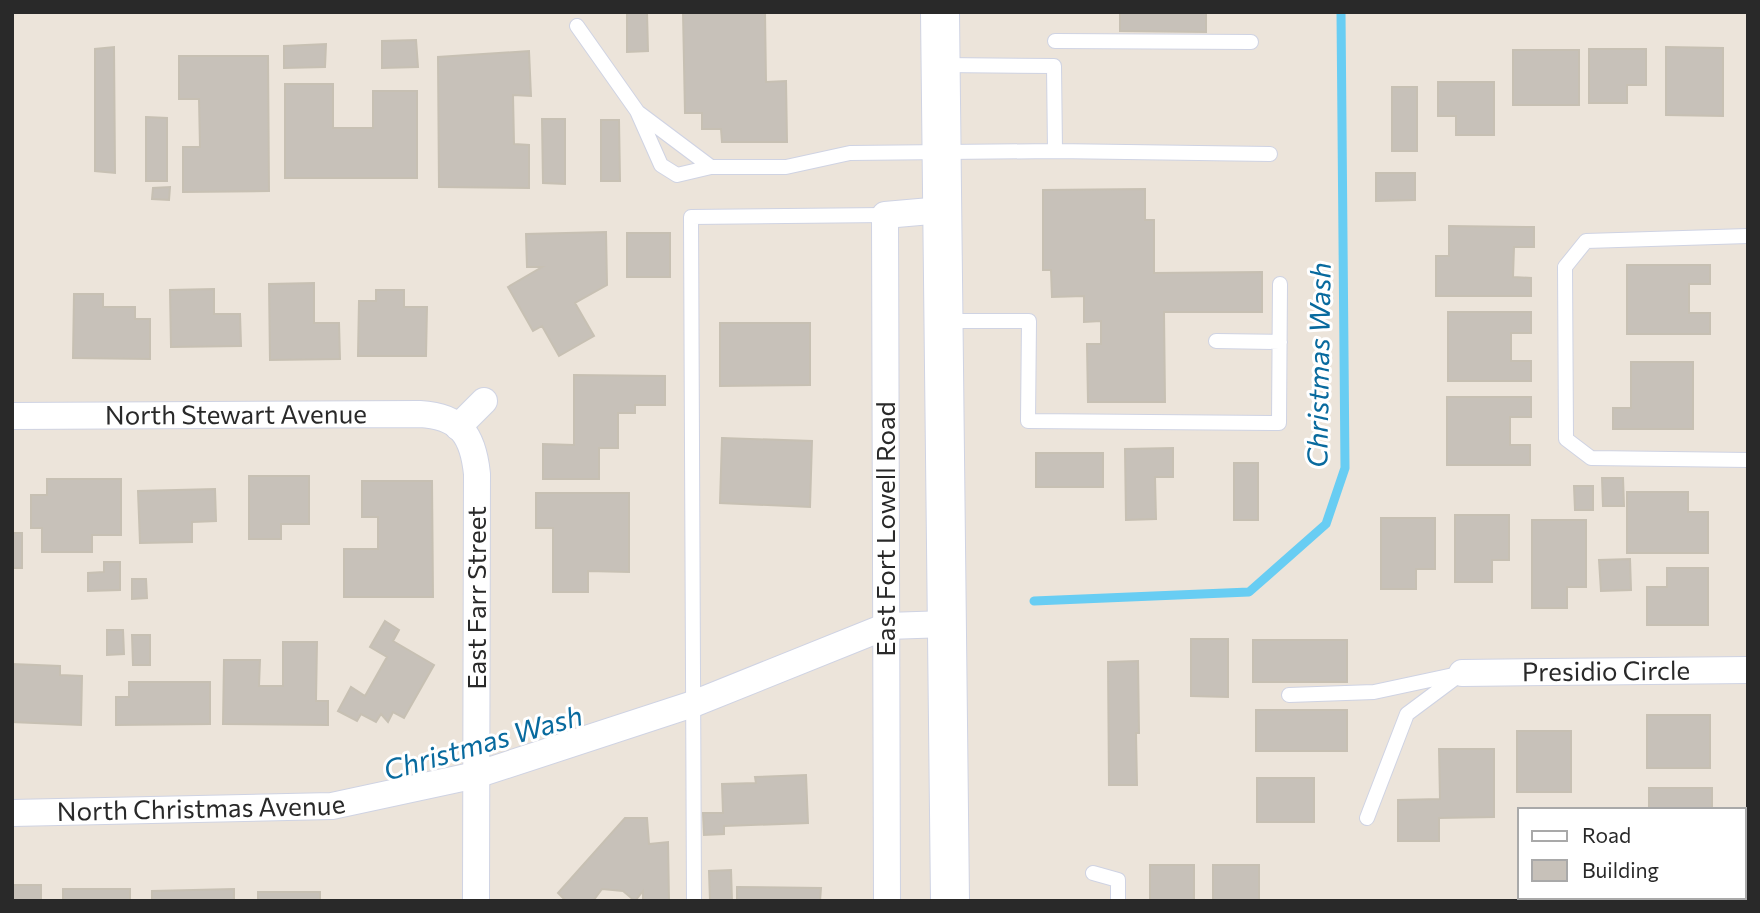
<svg xmlns="http://www.w3.org/2000/svg" width="1760" height="913" font-family="Commissioner,sans-serif">
	<rect width="100%" height="100%" fill="#ece4da"/>
	<g fill="none" stroke-linecap="round" stroke-linejoin="round">
		<path stroke="#68cdf3" stroke-width="9" d="M1034,601L1249,592L1326,524L1345,468L1341,12"/>
	</g>
	<path fill="#c7c1b9" stroke="#c7c0b3" stroke-width="2" d="M627,12H647L648,51L627,52Z
		M683,12H765L766,82L786,81L787,142H722L721,129H702V113H685Z
		M1120,12H1206V32L1120,31Z
		M416,40L418,67L382,68V41Z
		M326,44L325,67L284,68V46Z
		M114,47L115,173L95,171V49Z
		M1666,47L1723,48V116L1666,115Z
		M1589,49H1646V85H1627V103H1589Z
		M1513,50H1579V105H1513Z
		M529,51L531,96L513,95L514,144L529,145V188L439,187L438,57Z
		M179,56H268L269,191L183,192V147H200L199,99H179Z
		M1438,82H1494V135H1456V116H1438Z
		M285,84H333V128H373V91H417V178H285Z
		M1392,87H1417V151H1392Z
		M146,117L167,118V181H146Z
		M542,119H565V184L543,183Z
		M601,120H619L620,181H601Z
		M1376,173H1415V200L1376,201Z
		M170,187L169,200L152,199L153,188Z
		M1145,189V220H1154V273L1262,272V312H1164L1165,402H1088L1087,344H1101V321L1084,322V296L1052,297L1051,270H1043V190Z
		M1449,226L1534,227V247H1514L1513,277L1531,278V296H1436V256H1449Z
		M606,232L607,285L575,303L594,336L559,356L542,326L533,331L508,287L542,267H527L526,234Z
		M627,233H670V277H627Z
		M1627,265H1710V284H1689V313H1710V334H1627Z
		M314,283V323H339L340,359L270,360L269,284Z
		M214,289V314H240L241,346L171,347L170,290Z
		M376,290H404V307H427L426,356H358L359,301H376Z
		M74,294H103V307H135V319H150V359L73,358Z
		M1448,312H1531V333H1511V361H1531V381H1448Z
		M720,323H810V385L720,386Z
		M1631,362H1693V429H1613V408H1631Z
		M574,375L665,376V405H635V413H618V448H599V479H543V444L574,445Z
		M1447,397H1531V417H1510V445H1530V465H1447Z
		M722,438L812,441L810,507L720,503Z
		M1173,448V477H1155L1156,519L1126,520L1125,449Z
		M1036,453H1103V487H1036Z
		M1234,463H1258V520H1234Z
		M249,476H309V524H281V539H249Z
		M1602,478H1623L1624,506H1603Z
		M47,479H121V535H92V552H42V528H31V495H47Z
		M362,481H432L433,597H344V549H378V517H362Z
		M1574,486H1593V510H1575Z
		M215,489L216,521L192,522V542L140,543L138,491Z
		M1627,492H1688V512H1708V553H1627Z
		M536,493H629V572L588,571V592H553V528H536Z
		M1455,515H1509V560H1492V582H1455Z
		M1381,518H1435V569H1416V589H1381Z
		M1532,520H1586V587H1567V608H1532Z
		M12,533H22V568H12Z
		M1630,559L1631,590L1601,591L1599,560Z
		M104,562H120V590L88,591V573L104,572Z
		M1667,568H1708V625H1647V587H1667Z
		M132,579H146L147,598L132,599Z
		M385,621L399,630L393,641L434,665L404,718L393,712L388,722L381,714L376,722L361,714L357,721L338,711L351,687L365,696L387,657L370,647Z
		M107,630H123L124,654L107,655Z
		M132,635H150V665H133Z
		M1191,639H1228V697L1191,696Z
		M1253,640H1347V682H1253Z
		M283,642H317L316,701H328V725L223,724L224,660H260L259,686H283Z
		M1138,661L1139,733H1136L1137,785H1109L1108,662Z
		M12,664L60,666V675L82,676L81,725L12,722Z
		M129,682H210V724L116,725V697H129Z
		M1256,710H1347V751H1256Z
		M1647,715H1710V768H1647Z
		M1517,731H1571V792H1517Z
		M1439,749H1494V817L1439,818V841H1398V800L1440,799Z
		M806,775L808,823L724,826V834L704,835L703,813H723L722,784L756,783L755,777Z
		M1257,778H1314V822H1257Z
		M1649,788H1712V810H1649Z
		M625,818H647L649,844L668,842L669,901H643V891L635,901L623,891L602,889L593,901H566L558,893Z
		M1150,865H1194V901H1150Z
		M1213,865H1259V901H1213Z
		M731,870L732,901H710L709,871Z
		M12,885H41V901H12Z
		M737,887L821,888L820,901H737Z
		M63,889H130V900L147,901H63Z
		M234,889V901H152V891Z
		M258,892H320V901H258Z"/>
	<g fill="none" stroke-linecap="round" stroke-linejoin="round">
		<g stroke="#cfd3e3" stroke-width="16">
			<path id="service" d="M577,26L637,111L661,165L677,175L711,167H786L850,153L1055,151L1270,154
				M1055,41L1251,42
				M942,65L1054,66L1055,151
				M639,113L711,167
				M1748,236L1586,241L1565,267L1566,439L1591,458L1748,460
				M945,321H1029L1028,421L1279,423L1280,284
				M1216,341L1280,342
				M1289,695L1374,692L1458,674
				M1367,818L1407,714L1462,673
				M1093,873L1118,880V901
				M694,901L691,217L885,215"/>
		</g>
		<g stroke="#cfd3e3" stroke-width="28">
			<g id="minor">
				<path id="s1" d="M12,416L420,414C460,416 473,435 477,474L476,901"/>
				<path d="M458,427L484,401"/>
				<path id="s2" d="M1462,673L1748,670"/>
				<path id="s3" d="M12,813L332,806L476,775L693,704L887,626L947,624"/>
				<path d="M887,901L885,215L942,210"/>
			</g>
		</g>
		<g stroke="#cfd3e3" stroke-width="40">
			<path id="secondary" d="M940,12L950,901"/>
		</g>
		<use href="#service" stroke="#fff" stroke-width="14"/>
		<use href="#minor" stroke="#fff" stroke-width="26"/>
		<use href="#secondary" stroke="#fff" stroke-width="38"/>
	</g>
	<g text-anchor="middle" stroke-width="6" stroke-linejoin="round" paint-order="stroke">
		<g font-size="26" fill="#292929" stroke="#fff">
			<text dy="9" stroke="none"><textPath href="#s1" startOffset="224">North Stewart Avenue</textPath></text>
			<text transform="translate(886 529) rotate(-90)" y="9">East Fort Lowell Road</text>
			<text transform="translate(477 598) rotate(-90)" y="9">East Farr Street</text>
			<text dy="9" stroke="none"><textPath href="#s2" startOffset="144">Presidio Circle</textPath></text>
			<text dy="9" stroke="none"><textPath href="#s3" startOffset="189">North Christmas Avenue</textPath></text>
		</g>
		<g font-size="28" font-style="italic" fill="#086a9e" stroke="#fff">
			<text transform="translate(1319 365) rotate(-89)" y="10">Christmas Wash</text>
			<text transform="translate(483 743) rotate(-16)" y="10">Christmas Wash</text>
		</g>
	</g>
	<rect width="1760" height="913" fill="none" stroke="#292929" stroke-width="28"/>
	<rect x="1518" y="808" width="228" height="91" fill="#ffffff" stroke="#a9a9a9" stroke-width="2"/>
	<rect x="1532" y="831" width="35" height="10" fill="#ffffff" stroke="#a9a9a9" stroke-width="2"/>
	<text x="1582" y="843" font-size="21" fill="#292929">Road</text>
	<rect x="1532" y="860" width="35" height="21" fill="#c7c1b9" stroke="#a9a9a9" stroke-width="2"/>
	<text x="1582" y="878" font-size="21" fill="#292929">Building</text>
</svg>
